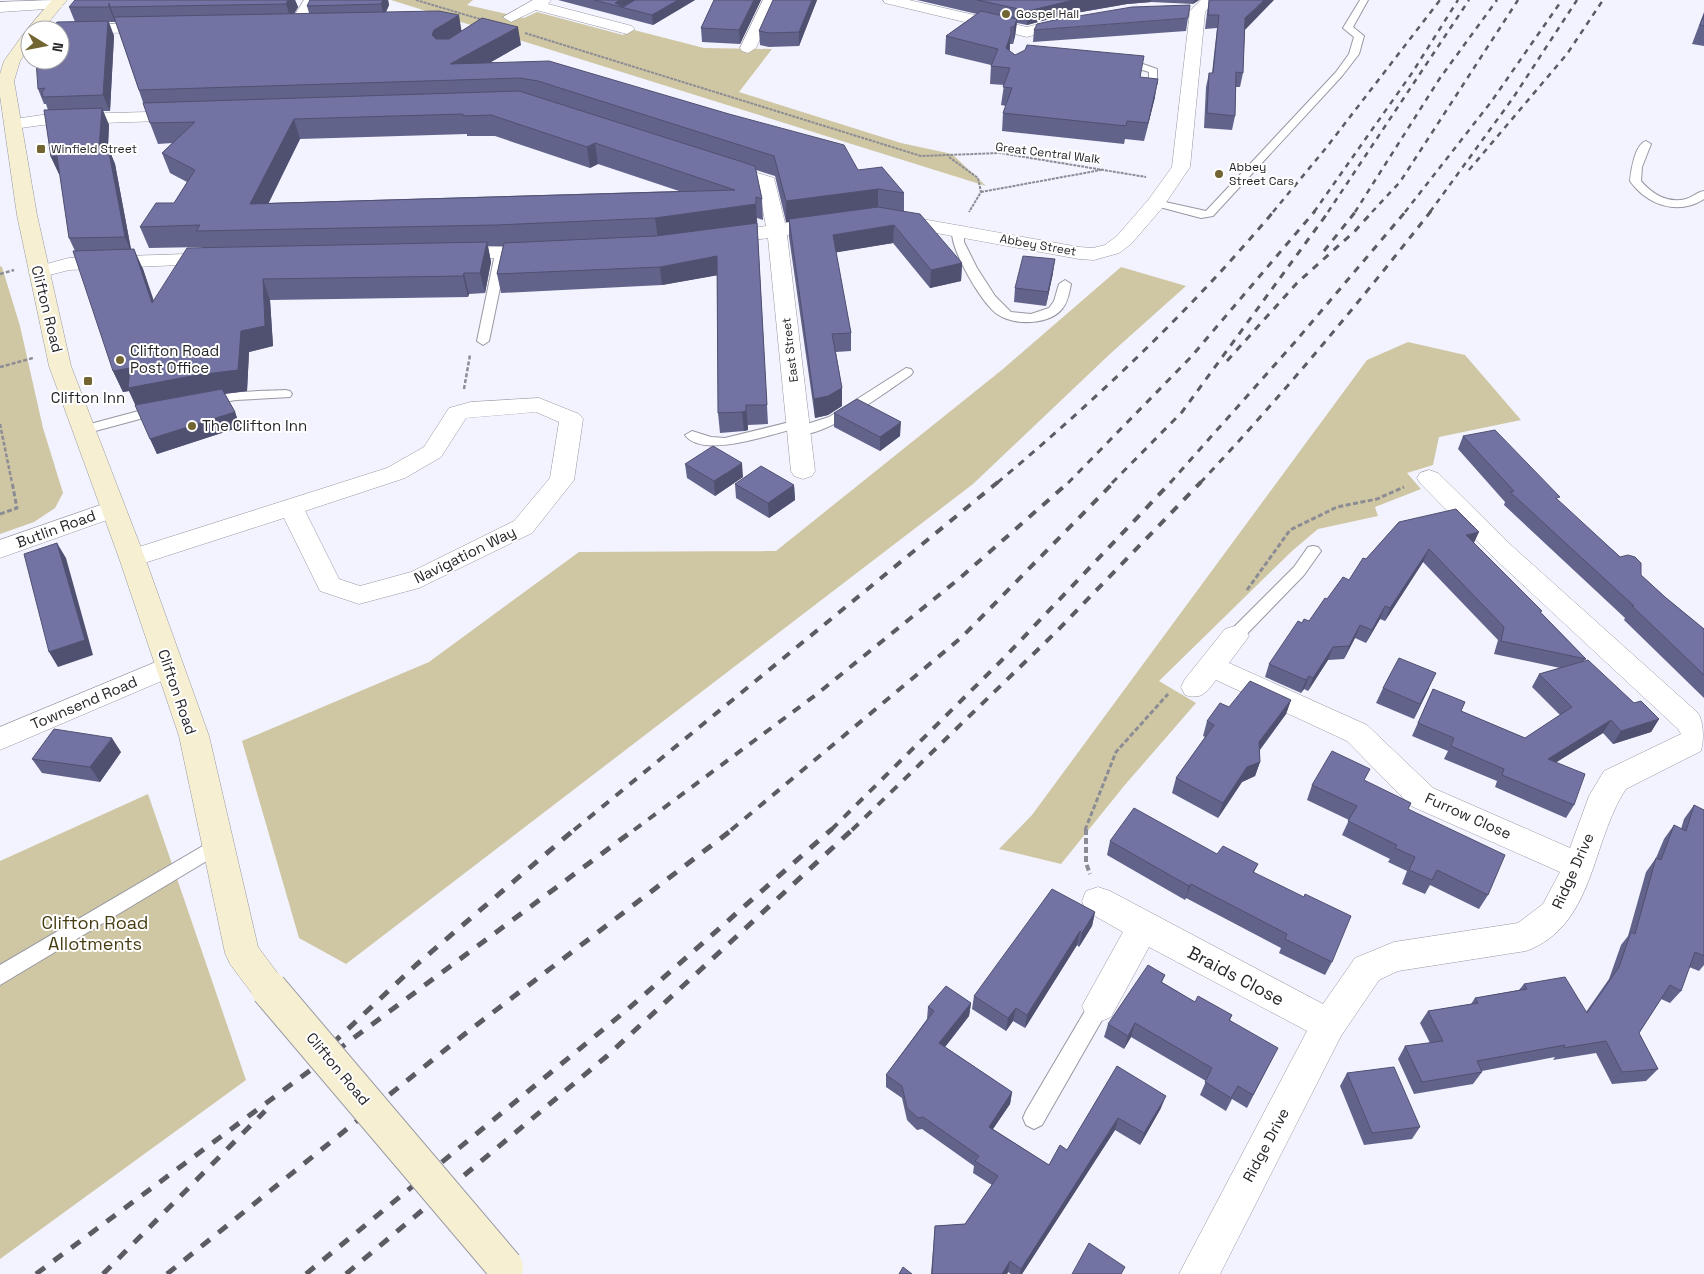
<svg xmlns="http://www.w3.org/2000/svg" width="1704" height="1274" font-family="'Space Grotesk',sans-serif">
	<rect width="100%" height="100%" fill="#f2f3fe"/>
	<path fill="#cfc6a4" d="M391,0H473L467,5L524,18L537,12L623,35L634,30L704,48L772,49L739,92L901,143L952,154L986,186Z
		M0,266L2,267L20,326L43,428L63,493L55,508L34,522L0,534Z
		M1121,267L1186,286L1111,353L973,484L346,964L299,938L242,741L429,662L579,552L776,551L1003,369Z
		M1408,342L1465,355L1521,420L1439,437L1433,465L1407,473L1421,489L1375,507L1378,516L1318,529L1292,551L1159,681L1196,703L1124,786L1061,864L999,849L1032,815L1367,360Z
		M148,794L246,1080L0,1259V861Z"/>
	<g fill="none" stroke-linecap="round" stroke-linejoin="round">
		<g stroke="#9798a2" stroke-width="2">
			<path id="lane" d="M1360,0H1368L1353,27L1364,36L1359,54L1342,76L1213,216L1201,218L1152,205L1150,203L1156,200L1206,211L1336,72L1349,54L1354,37L1343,28Z
				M1120,62L1140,63L1157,69V84L1149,86V72L1139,69L1117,67V63Z
				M1646,141L1651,144L1642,167L1641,181C1652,194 1668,204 1686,199C1693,197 1697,192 1704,191V199C1678,216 1647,205 1630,181C1631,170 1635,144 1646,141Z
				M958,228L964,231V242L977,268L995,296L1011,312L1031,314L1049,308L1054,301L1059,284L1065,280L1071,284C1069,293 1068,302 1062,309C1049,325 1014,326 997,314C981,302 951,251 952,231Z
				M501,250L507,254L489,341L483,345L477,341L495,254Z
				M906,368L911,369L913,372L911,375C887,391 822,441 794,434L793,429C769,435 702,459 685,435L692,431L711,437L725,438L798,420L803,421L804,425L829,417Z
				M285,390L290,391L292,394L290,397L236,400L205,405L198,401C207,391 269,391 285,390Z
				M161,405L168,409L166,412L84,434L77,430L79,427Z
				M1313,546L1318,547L1321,551L1304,575L1241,640H1229L1227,636L1229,632L1294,567L1308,547Z
				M218,837L225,840L227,845L225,850L0,985V965Z
				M1099,997L1106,999L1109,1006L1106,1013L1042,1125L1034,1129L1026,1125L1023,1118L1026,1111L1092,999Z"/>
		</g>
		<g stroke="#9798a2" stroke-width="1">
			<path id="street" d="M55,0L63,5L60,8L0,12V2Z
				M304,0H318L301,29H291L288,26Z
				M533,0H551L548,4L632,26L635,29L627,34L536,10L511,22L503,17Z
				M763,0H777L756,48L748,53L742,51L740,48Z
				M883,0H909L1027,27L1071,16L1079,21L1076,24L1027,37L885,3Z
				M1201,0H1216L1205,12L1190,167L1163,207L1131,244L1119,253L1094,260L1079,259L887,224L884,220L887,216L894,214L1079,247L1093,248L1105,245L1117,236L1149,199L1172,167L1190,11Z
				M156,23L164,28L161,31L60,35V30H47L55,25Z
				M184,111L190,112L193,116L190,120L42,125L14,129L8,128L5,124L8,120L42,115Z
				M722,162L774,178L785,223L827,217L834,219L837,223L834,227L787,235L815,471L812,476L803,479L794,476L791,471L768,238L721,245L714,243L711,239L714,235L721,233L766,226L758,185L716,171L713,167L716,163Z
				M539,246L546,248L549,252L546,256L452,260L445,258L442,254L445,250L452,248Z
				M216,253L223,255L226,259L223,263L69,270L38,278L31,276L28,272L31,268L69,258Z
				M539,398L579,414L583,419L574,480L532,533L419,588L359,604L320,591L284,518L132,567L123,564L119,558L123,552L387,468L424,447L449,408L471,402ZM536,412L559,422L550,478L514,521L411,572L360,586L339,579L305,511L405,478L441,457L466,418Z
				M1429,470L1438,473L1512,546L1698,713C1704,723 1704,740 1701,751L1626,789C1591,841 1595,926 1526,951L1398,971L1379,980L1341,1036L1220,1274H1179L1307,1031L1149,947L1111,1017L1099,1022L1087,1017L1082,1006L1123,932L1086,911L1082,901L1086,891L1098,887L1110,891L1323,1004L1355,958L1394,942L1518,923L1543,904L1560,872L1411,806L1347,741L1216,680C1206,693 1201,700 1185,695L1181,687L1185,679L1225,629L1235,626L1245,629L1249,636L1229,663L1367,725L1433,788L1570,848L1589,796L1604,771L1681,734L1678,729L1494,558L1420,483L1417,478L1420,473Z
				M112,501L121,503L124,509L121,515L0,558V540Z
				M168,657L178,660L182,667L178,674L0,750V727Z"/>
		</g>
		<g stroke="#9798a2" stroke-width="1">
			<path id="secondary" d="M52,0H67L42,30H30V47L20,61L14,81L37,215L71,366L145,558L209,736L258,947L281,978L286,989L281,1000L269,1005L257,1000L230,964L225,953L179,736L119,558L49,366L17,215L0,96V74L4,61L24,33L28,32L29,27Z"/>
		</g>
		<path stroke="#8c8d94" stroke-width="2" stroke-dasharray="3 1" stroke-linecap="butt" d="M416,0L483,20
			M525,33L921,156L1000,153L1146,177
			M949,157L978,178L981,192L969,212
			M981,192L1101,170"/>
		<path stroke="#8c8d94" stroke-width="2.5" stroke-dasharray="4 2" stroke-linecap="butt" d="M0,274L14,270
			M0,367L33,358
			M464,389L470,355
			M0,424L12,483"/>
		<path stroke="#8c8d94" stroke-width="3" stroke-dasharray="5 2.5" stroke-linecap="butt" d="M0,514L17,508L12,482
			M1247,590L1290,530L1337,507L1377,499L1404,487
			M1085,830L1116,752L1168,694"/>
		<path stroke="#8c8d94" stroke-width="4" stroke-dasharray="6 3" stroke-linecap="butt" d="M1086,829V863L1090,874"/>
		<use href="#lane" fill="#fff" fill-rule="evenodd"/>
		<use href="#street" fill="#fff" fill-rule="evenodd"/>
		<use href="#secondary" fill="#f6efd2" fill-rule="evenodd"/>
		<path stroke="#5b5b61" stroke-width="2.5" stroke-dasharray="5.5 5.5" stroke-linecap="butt" d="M1469,170L1567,54L1603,0
			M1273,212L1326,148L1440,0
			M1314,212L1412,73L1458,0
			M1328,212L1469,0
			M1355,212L1440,78L1497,0
			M1372,212L1400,182L1518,0
			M1405,212L1491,102L1562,0
			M1430,212L1513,98L1577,0"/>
		<path stroke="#5b5b61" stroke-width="3" stroke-dasharray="7 7" stroke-linecap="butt" d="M1324,251L1356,211
			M1227,361L1297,283L1355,231L1373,211
			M997,483C1097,399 1190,311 1274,211
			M1068,483L1191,357L1315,211
			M1112,483L1182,412L1329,211
			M1170,483L1295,342L1406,211
			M1200,483C1281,397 1357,305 1431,211"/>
		<path stroke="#5b5b61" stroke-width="4" stroke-dasharray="9 9" stroke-linecap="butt" d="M574,830L998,482
			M634,830L817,694L960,578L1069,482
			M731,830L962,637L1114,482
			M831,830L1001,661L1171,482
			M852,830L1056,632L1201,482"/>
		<path stroke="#5b5b61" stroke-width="5" stroke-dasharray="11 11" stroke-linecap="butt" d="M316,1059L416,965L575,829
			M36,1274L635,829
			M103,1274L265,1111
			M167,1274L466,1033L733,829
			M306,1274L628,1009L832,829
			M346,1274L607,1056L853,829"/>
		<g stroke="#9798a2" stroke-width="38" stroke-linecap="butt">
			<path id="secondary-bridge" d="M269,989L505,1267"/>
		</g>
		<use href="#secondary-bridge" stroke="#f6efd2" stroke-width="36"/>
	</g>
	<path fill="#62638b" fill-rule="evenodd" d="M295,0L298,7L294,14L309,13L307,6L310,0H388L389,5L386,12L521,45L491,62L858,170L904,193V212L962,263L961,281L930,288L893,243L836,252L851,333V351L836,352L842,388V406L828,415L815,418L789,237V222H786L775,176L756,170L762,199L763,220L757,218L768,424L748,425V430L744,431L720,433L718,413L717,275L662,285L501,293L497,274L503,246H488L491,262L485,293L469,294L468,297L270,300L273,346L249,352L247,391L225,394L235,412L240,427L157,454L129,391L123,392L113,371L75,251L69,238L60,174H59L51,157L48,110L46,104H44L38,89L75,22L69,7ZM115,20L150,123L158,144L172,143L162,153L170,173L187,182L174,203L140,227L149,248L202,247L154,301L143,269L131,249L115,164L108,147L109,125L103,111H110L114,36L109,22H115ZM467,134V136H495L590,168L598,164L679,191L268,203L300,139Z
		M558,0H695L653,25Z
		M714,0H761L740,44L702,42L701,28Z
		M817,0L799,46L769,47L760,45L759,31Z
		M917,0H1199L1193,4L1151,2L1127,4L1064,15L1027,25L1017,23L1015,36L1013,44H1010V51L1015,55L1141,77L1155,97L1144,141L1125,139L1124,144L1002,131L1003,113L1006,106L1001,105L1004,85L990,84L991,65L945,54L946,36L977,14Z
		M1209,0L1245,29L1243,73L1240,87H1236L1235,116L1232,130L1204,128L1206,87L1209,73H1212L1217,28L1205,29L1207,13Z
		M1704,12V46L1692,44Z
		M1188,18L1186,31L1033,42L1034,30Z
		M1053,273L1046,306L1014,302L1015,288Z
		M834,413L900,436L880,451L834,427Z
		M1463,436L1558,501L1590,530L1641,575L1665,597L1704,629V698L1624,620L1625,618L1504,505L1505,502L1458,449Z
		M685,464L743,477L715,496L687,478Z
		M735,484L794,485L795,500L769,518L736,498Z
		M1399,522L1474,543L1586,659L1584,661L1634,703L1659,719L1651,732L1613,744L1603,733L1556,762L1574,805L1566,818L1495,787L1497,781L1444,759L1448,751L1412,736L1433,689L1461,711L1525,738L1560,715L1532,687L1539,674L1560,668L1494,654L1498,640L1423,562L1385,621L1380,619L1366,643L1355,638L1344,659L1328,660L1308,691L1304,689L1301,693L1265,677L1269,664L1302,623L1309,621L1327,599L1349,580L1366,559Z
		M1383,688H1429L1414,719L1376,703Z
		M1291,700L1286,714L1260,750V762L1255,776L1242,782L1218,818L1172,793L1176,778L1205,737L1203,736L1207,721L1229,707Z
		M121,752L100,782L42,773L32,759Z
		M1365,781L1409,809L1488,895L1479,909L1430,885L1425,894L1402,884L1407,871L1388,862L1390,859L1342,835L1349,820L1307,800L1312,785Z
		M1694,805L1704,810V965L1699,971L1689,967L1681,991L1670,1003L1661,999L1639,1033L1658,1069L1646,1081L1612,1084L1596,1053L1553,1060L1555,1057L1482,1071V1072L1473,1084L1414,1094L1398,1059L1405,1046L1430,1043L1420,1023L1428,1011L1471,1004L1475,998L1519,990L1524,984L1586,1012L1609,979L1621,945L1628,936L1646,872L1656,858L1664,839L1674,825L1681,829L1684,819Z
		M1110,841L1217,854L1258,864L1254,872L1332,962L1325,975L1279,953L1281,948L1186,898L1185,900L1107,855Z
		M1095,912L1092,926L1079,947L1077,945L1025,1028L1013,1021L1006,1031L972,1009L974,996Z
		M1165,975L1162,982L1195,1002L1232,1015L1230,1020L1271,1061L1247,1108L1232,1099L1226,1111L1200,1095L1206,1081L1131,1037L1124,1049L1104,1037L1108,1024Z
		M971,1003L969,1016L945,1047L1012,1092L1010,1104L993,1129L1049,1165L1067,1150L1117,1066L1161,1108L1140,1145L1115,1130L1022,1274H1011L1008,1272L1007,1274H931L935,1226L965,1224L992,1185L973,1173L974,1166L922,1129L917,1130L907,1120L902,1098L886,1087V1075L927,1019L928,1007Z
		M1347,1073L1420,1127L1412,1139L1364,1145L1340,1086Z"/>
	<path fill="#505071" d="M287,0H295L298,7L291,19L286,4Z
		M383,0H388L389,5L384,16L381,4Z
		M620,0H636L624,8L615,3Z
		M678,0H695L653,25L652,15Z
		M754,0H761L740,44L739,30Z
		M812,0H817L799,46V32Z
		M1074,0H1151V2L1127,4L1064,15L1027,25L1028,11L1065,2Z
		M1194,0H1199L1193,4Z
		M1264,0H1274L1243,32L1245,18Z
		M109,3L115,19V22L109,7Z
		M459,15L462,34L438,49L432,35L434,30Z
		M1017,19L1015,36L1013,44L1014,27Z
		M108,21L114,36L110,111L103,95Z
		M518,27L521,45L459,80L450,64Z
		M1011,34L1009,52L1006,48Z
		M1158,79L1155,97L1144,141L1148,123Z
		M102,108L109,125L107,165L99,148Z
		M294,119L300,139L258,225L250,204Z
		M595,143L598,164L590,168L587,147Z
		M108,147L115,164L132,255L125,237Z
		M57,156L64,173L59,174L51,157Z
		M878,189V209L786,222V201Z
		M756,204L757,225L658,239L655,218Z
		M894,225L893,243L833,253V235Z
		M487,242L491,262L485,293L480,273Z
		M134,249L143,269L161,324L152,303Z
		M717,256L719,275L662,285L660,267Z
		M1055,259L1053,273L1046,306L1048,292Z
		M962,263L961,281L930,288L931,270Z
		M464,273L469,294L468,297L463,276Z
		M263,279L270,300L273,346L249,352L247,391L206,396L138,410L129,391L123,392L113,371L241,331Z
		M842,388V406L828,415L815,418L814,399Z
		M746,405L748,430L744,431L742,412Z
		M235,412L240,427L157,454L150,439Z
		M901,422L900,436L880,451V437Z
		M742,463L743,477L715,496L714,481Z
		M794,485L795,500L769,518L768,503Z
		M1479,532L1473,545L1466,535Z
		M57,543L66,558L93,655L58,667L49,652Z
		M1429,549L1423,562L1385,621L1390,608Z
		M1385,606L1380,619L1366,643L1372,630Z
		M1360,625L1355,638L1344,659L1349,646Z
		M1333,647L1328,660L1308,691L1313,678Z
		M1436,673L1429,688L1414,719L1420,704Z
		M1309,676L1304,689L1301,693L1306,680Z
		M1291,700L1286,714L1254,757L1259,742Z
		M1659,719L1651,732L1613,744L1621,731Z
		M1611,720L1603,733L1541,772L1548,759Z
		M112,738L121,752L100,782L90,767Z
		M1260,762L1255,776L1242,782L1218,818L1223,803L1247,767Z
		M1191,884L1186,898L1185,900L1189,886Z
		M1095,912L1092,926L1079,947L1082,933Z
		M1080,931L1077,945L1025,1028L1027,1015Z
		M971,1003L969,1016L938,1056L939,1043Z
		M1016,1008L1013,1021L1006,1031L1008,1018Z
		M1135,1023L1131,1037L1124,1049L1128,1036Z
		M1012,1092L1010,1104L986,1139L989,1127Z
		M1166,1096L1161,1108L1140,1145L1144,1133Z
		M1118,1118L1115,1130L1022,1274H1020L1021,1269Z
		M1010,1261L1008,1272L1007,1274H1002Z"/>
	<path fill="#7273a2" stroke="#505071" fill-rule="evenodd" d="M75,0H288L286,4L110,7L109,3V7H69Z
		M310,0H383L381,4L307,6Z
		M594,0H620L615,3L623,7L635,0H678L652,15Z
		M714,0H754L739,30L701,28Z
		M773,0H812L799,32L769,33L759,31Z
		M977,0H1074L1065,2L1028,11Z
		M1209,0H1264L1245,18L1243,73L1236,72L1235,116L1207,113L1209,73H1213L1219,15H1208Z
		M1190,5L1188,18L1034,30L1037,24L1055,20L1132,7Z
		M439,11L459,15L434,30L432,35L436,39H449L482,18L518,27L450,64L549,61L729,114L844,145L858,170L882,167L904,193L878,189L786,201L774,156L538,81L520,78L139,90L114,17Z
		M981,11L1017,19L1014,27H1011V34L1006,48L1015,55L1025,50L1027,45L1144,56L1140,77L1158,79L1148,123L1127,121L1126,126L1003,113L1012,88L1003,87L1010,68L991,66L998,49L946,36Z
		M1704,15V26L1700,25Z
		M108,21L103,95L43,97L42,92L45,88L38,89L36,60H60V30H51L57,22Z
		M519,91L755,166L762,199L756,197V204L655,218L496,225L196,231L200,225L140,227L156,203H174L195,170L162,153L195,122L150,123L143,103ZM463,114V116L491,115L587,147L595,143L735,190L250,204L294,119Z
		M102,108L99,148L108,147L125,237L69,238L57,156L51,157L44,110Z
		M878,207L920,214L962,263L931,270L894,225L833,235L851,333L832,334L842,388L828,396L814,399L789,219Z
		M757,223L767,405H746V411L742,412L718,413L717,256L660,267L497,274L504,243L656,236Z
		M487,242L480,273H464L463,276L263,279L265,326L241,331L238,370L197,375L128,388L130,368L113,371L73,251L134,249L152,303L187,248Z
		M1023,256L1055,259L1048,292L1015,288Z
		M222,389L235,412L150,439L135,405Z
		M857,399L901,422L880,437L834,413Z
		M1495,430L1560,497L1556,498L1620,557L1628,555L1635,557L1641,563V575L1665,597L1704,629V675L1632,606H1634L1510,492L1514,491L1463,436Z
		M713,446L742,463L714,481L685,464Z
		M761,466L794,485L768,503L735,484Z
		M1456,509L1479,532L1466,535L1542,611L1540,612L1586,659L1501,641L1504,627L1429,549L1390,608L1385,606L1372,630L1360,625L1349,646L1333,647L1313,678L1309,676L1306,680L1269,664L1298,621L1302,623L1304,619L1309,621L1325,598L1327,599L1343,577L1349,580L1363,558L1366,559L1399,522Z
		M57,543L85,640L49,652L24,554Z
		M1399,658L1436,673L1420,704L1383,688Z
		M1588,660L1634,703L1641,701L1659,719L1621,731L1611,720L1548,759L1585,774L1574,805L1502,775L1504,769L1451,746L1454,738L1418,723L1433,689L1465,702L1461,711L1525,738L1572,707L1539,674Z
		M1250,681L1291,700L1259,742L1260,762L1247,767L1223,803L1176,778L1214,725L1207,721L1220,703L1229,707Z
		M54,729L112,738L90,767L32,759Z
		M1332,751L1370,769L1364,780L1411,803L1408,809L1505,855L1488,895L1437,870L1432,880L1409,870L1415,857L1395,848L1397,845L1348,821L1357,806L1312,785Z
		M1694,805L1704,810V956L1695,952L1681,991L1670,985L1639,1033L1658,1069L1622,1072L1606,1041L1563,1048L1565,1045L1477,1061L1482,1072L1422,1082L1405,1046L1443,1041L1428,1011L1478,1003L1475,998L1527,989L1524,984L1565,977L1587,1013L1619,967L1631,932L1635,934L1656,858L1661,860L1674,825L1686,831Z
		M1134,808L1217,854L1223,846L1258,864L1253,872L1304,897L1305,894L1351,916L1332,962L1285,939L1287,934L1191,884L1189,886L1110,841Z
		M1052,889L1095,912L1082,933L1080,931L1027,1015L1016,1008L1008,1018L974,996Z
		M1148,965L1165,975L1161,982L1195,1002L1198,996L1232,1015L1229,1020L1278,1048L1253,1095L1238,1086L1231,1098L1205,1082L1212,1068L1135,1023L1128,1036L1108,1024Z
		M946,986L971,1003L939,1043L1012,1092L989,1127L1049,1165L1060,1145L1067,1150L1117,1066L1166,1096L1144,1133L1118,1118L1021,1269L1010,1261L1002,1274H932L935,1226L965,1224L998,1176L975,1161L979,1156L923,1117L918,1118L907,1108L902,1086L886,1075L934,1011L928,1007Z
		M1394,1067L1420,1127L1372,1133L1347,1073Z
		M1089,1243L1125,1267L1121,1274H1072Z
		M903,1267L912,1274H899Z"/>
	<g fill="#726532" stroke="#fff" stroke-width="2">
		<circle cx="1006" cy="14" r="5"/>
		<rect x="36" y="144" width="10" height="10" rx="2.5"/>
		<circle cx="1219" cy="174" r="5"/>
		<circle cx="120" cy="360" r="5"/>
		<rect x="83" y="376" width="10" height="10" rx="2.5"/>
		<circle cx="192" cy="426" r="5"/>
	</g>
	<g text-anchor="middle" stroke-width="4" stroke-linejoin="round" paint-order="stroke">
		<g font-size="12" fill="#26262a" stroke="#fff" text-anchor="start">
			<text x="1016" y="18">Gospel Hall</text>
			<text x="51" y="153">Winfield Street</text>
			<text x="1229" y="171">Abbey<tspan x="1229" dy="14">Street Cars</tspan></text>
		</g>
		<g font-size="12" fill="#26262a" stroke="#fff">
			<text transform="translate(1048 153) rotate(7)" y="4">Great Central Walk</text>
			<text transform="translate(1038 245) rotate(10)" y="4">Abbey Street</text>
			<text transform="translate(790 350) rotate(-97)" y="4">East Street</text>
		</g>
		<g font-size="15" fill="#26262a" stroke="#fff">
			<text transform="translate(47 309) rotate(76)" y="5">Clifton Road</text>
			<text transform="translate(56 529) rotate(-20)" y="5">Butlin Road</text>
			<text transform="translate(465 555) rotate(-26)" y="5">Navigation Way</text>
			<text transform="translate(177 692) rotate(71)" y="5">Clifton Road</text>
			<text transform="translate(84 703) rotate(-23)" y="5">Townsend Road</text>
			<text transform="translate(1468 816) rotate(24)" y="5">Furrow Close</text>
			<text transform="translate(1573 871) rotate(-66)" y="5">Ridge Drive</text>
			<text transform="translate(338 1069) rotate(50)" y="5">Clifton Road</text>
			<text transform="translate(1266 1145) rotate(-62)" y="5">Ridge Drive</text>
		</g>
		<g font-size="15" fill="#26262a" stroke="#fff" text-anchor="start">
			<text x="130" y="356">Clifton Road<tspan x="130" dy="17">Post Office</tspan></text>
			<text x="88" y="403" text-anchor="middle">Clifton Inn</text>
			<text x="202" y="431">The Clifton Inn</text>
		</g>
		<g font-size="18" fill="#473d12" stroke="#fff">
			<text x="95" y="929">Clifton Road<tspan x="95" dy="21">Allotments</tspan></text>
		</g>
		<g font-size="18" fill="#26262a" stroke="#fff">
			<text transform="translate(1236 976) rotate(28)" y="6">Braids Close</text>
		</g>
	</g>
	<g transform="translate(45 45) rotate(100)"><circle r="24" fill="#ffffff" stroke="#a8a8aa"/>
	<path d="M0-4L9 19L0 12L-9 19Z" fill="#726532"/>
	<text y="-8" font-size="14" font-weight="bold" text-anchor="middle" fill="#26262a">N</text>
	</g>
</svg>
